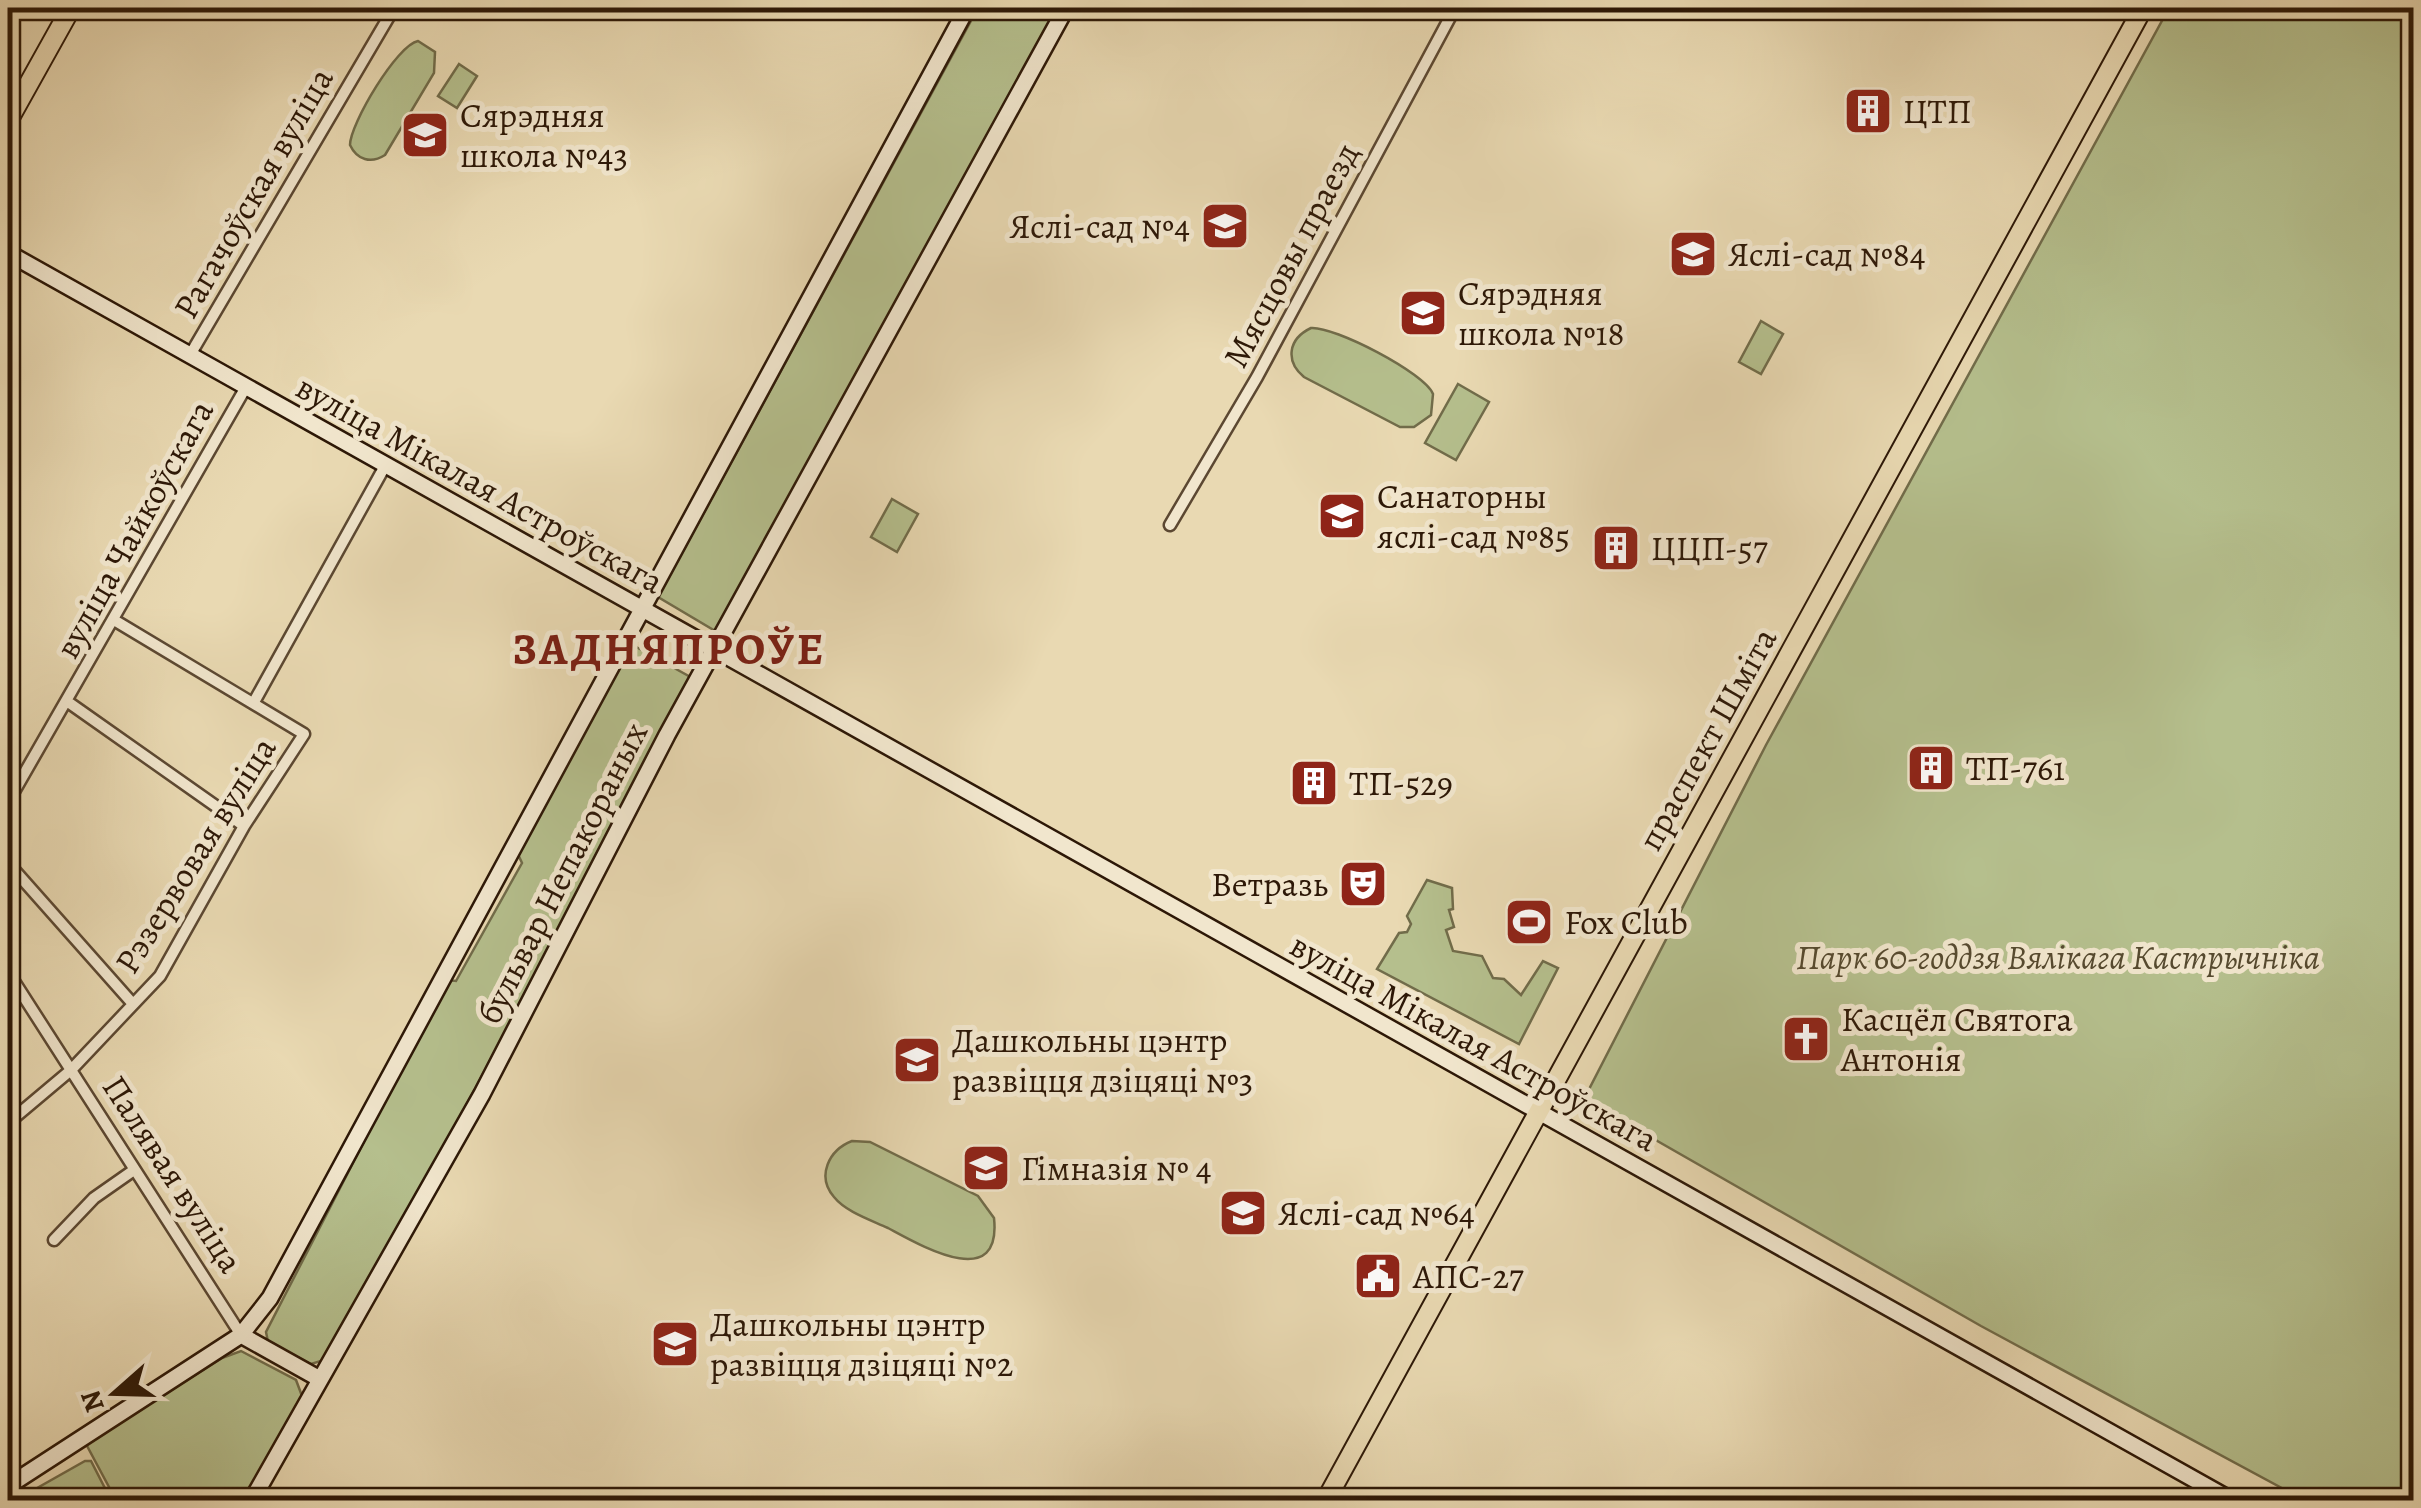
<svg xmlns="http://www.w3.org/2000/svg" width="2421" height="1508" font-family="Alegreya,serif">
	<rect width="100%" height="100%" fill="#e9d9b2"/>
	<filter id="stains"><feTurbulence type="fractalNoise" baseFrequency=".002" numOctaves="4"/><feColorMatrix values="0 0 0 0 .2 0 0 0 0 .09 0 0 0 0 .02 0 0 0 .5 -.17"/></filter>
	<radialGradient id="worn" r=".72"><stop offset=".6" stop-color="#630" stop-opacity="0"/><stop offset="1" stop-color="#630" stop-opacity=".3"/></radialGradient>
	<path fill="#b5bf8d" stroke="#716c4a" stroke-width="2.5" d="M978,8H1057L717,632L658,597Z
		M2169,8H2413V1500H2304L1981,1326L1584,1099L1766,745Z
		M418,41L435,52L434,73L385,155C371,164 357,160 350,145C350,124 397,45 418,41Z
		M459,64L477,76L457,108L438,96Z
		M1761,321L1783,334L1761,374L1739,362Z
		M1311,328C1334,326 1425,373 1433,394L1431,415L1414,427H1400L1304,377C1285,361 1288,339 1311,328Z
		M1458,384L1489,402L1456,460L1425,443Z
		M892,499L918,514L897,552L871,537Z
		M629,643L694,679L331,1358L311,1364L268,1342L266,1332L447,980L456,981L522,863L516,850Z
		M1427,880L1452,888L1453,909L1449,910L1454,927L1446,930L1453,951L1482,956L1493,978L1504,979L1521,995L1543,961L1558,968L1519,1044L1377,969L1399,933L1407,932L1411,924L1407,916Z
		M852,1141L870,1142L978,1196L994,1218C1002,1294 918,1244 888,1228C871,1220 846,1212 834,1197C816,1176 829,1150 852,1141Z
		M241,1351L296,1380L302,1396L243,1500H116L86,1444L222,1358Z
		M85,1461H91L111,1500H16Z"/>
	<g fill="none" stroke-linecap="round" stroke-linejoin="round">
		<g stroke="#5c4832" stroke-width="15">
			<path id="street" d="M190,355L394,8
				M1170,525L1257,377L1455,8
				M68,702L244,826
				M254,702L385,466
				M8,802L246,387
				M8,863L133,1004
				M8,972L241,1335
				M8,1123L71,1070L160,976L244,826L304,734L114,620
				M54,1240L94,1198L134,1170"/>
		</g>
		<g stroke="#2d1807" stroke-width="20">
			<path id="secondary" d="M8,253L2231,1500
				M241,1335L318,1378
				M8,1486L241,1335L270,1298L967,8
				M252,1500L482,1094L667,735L1066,8"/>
		</g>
		<g stroke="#2d1807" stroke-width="22">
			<path id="primary" d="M8,121L71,8
				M1326,1500L2143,8"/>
		</g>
		<use href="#street" stroke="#f1e6cd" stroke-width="10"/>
		<use href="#secondary" stroke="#f1e6cd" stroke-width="15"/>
		<use href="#primary" stroke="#e9d9b2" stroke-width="18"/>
	</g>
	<defs>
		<g id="building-square" transform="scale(2.5)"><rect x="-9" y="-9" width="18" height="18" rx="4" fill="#8f2418" stroke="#f1e6cd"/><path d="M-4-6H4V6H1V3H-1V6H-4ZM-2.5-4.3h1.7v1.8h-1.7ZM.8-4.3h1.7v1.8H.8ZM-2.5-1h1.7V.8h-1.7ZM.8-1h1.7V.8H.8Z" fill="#fff"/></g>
		<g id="school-square" transform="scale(2.5)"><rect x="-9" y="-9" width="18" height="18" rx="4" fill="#8f2418" stroke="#f1e6cd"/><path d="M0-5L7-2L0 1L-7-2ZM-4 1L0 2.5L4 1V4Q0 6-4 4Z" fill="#fff"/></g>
		<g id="theatre-square" transform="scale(2.5)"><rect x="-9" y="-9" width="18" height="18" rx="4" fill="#8f2418" stroke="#f1e6cd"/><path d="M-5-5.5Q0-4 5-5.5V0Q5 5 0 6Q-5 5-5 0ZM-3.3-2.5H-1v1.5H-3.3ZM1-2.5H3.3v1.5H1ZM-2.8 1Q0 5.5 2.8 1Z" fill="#fff"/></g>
		<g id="stadium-square" transform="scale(2.5)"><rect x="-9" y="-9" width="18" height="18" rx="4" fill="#8f2418" stroke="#f1e6cd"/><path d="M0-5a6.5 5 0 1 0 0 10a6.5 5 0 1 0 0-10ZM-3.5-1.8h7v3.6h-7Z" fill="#fff"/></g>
		<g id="church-square" transform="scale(2.5)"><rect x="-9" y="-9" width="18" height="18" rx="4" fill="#8f2418" stroke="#f1e6cd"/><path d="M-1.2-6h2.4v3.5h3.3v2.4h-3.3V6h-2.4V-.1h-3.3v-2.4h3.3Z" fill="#fff"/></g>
		<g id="civic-square" transform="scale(2.5)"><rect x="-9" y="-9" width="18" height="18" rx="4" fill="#8f2418" stroke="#f1e6cd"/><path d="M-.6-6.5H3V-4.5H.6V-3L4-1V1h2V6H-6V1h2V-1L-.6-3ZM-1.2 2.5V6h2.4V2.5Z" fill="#fff"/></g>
	</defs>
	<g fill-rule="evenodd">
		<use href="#building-square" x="1868" y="111"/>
		<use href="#school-square" x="425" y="135"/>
		<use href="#school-square" x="1225" y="226"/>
		<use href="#school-square" x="1693" y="254"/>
		<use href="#school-square" x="1423" y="313"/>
		<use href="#school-square" x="1342" y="516"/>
		<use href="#building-square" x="1616" y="548"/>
		<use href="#building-square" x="1931" y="768"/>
		<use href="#building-square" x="1314" y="783"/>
		<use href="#theatre-square" x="1363" y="884"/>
		<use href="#stadium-square" x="1529" y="922"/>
		<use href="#church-square" x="1806" y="1039"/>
		<use href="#school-square" x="917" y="1060"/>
		<use href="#school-square" x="986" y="1168"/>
		<use href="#school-square" x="1243" y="1213"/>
		<use href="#civic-square" x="1378" y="1276"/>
		<use href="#school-square" x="675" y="1344"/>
	</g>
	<g text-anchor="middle" stroke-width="10" stroke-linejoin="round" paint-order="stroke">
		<g font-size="35" fill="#2d1807" stroke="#f1e6cd" text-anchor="start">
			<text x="1903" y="123">ЦТП</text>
			<text x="460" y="127">Сярэдняя<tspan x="460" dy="40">школа №43</tspan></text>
			<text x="1190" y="238" text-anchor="end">Яслі-сад №4</text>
			<text x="1728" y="266">Яслі-сад №84</text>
			<text x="1458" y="305">Сярэдняя<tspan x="1458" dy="40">школа №18</tspan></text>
			<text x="1377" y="508">Санаторны<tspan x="1377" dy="40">яслі-сад №85</tspan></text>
			<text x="1651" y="560">ЦЦП-57</text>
			<text x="1966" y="780">ТП-761</text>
			<text x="1349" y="795">ТП-529</text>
			<text x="1328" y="896" text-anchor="end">Ветразь</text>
			<text x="1564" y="934">Fox Club</text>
			<text x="1841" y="1031">Касцёл Святога<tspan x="1841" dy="40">Антонія</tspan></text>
			<text x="952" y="1052">Дашкольны цэнтр<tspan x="952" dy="40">развіцця дзіцяці №3</tspan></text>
			<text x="1021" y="1180">Гімназія № 4</text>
			<text x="1278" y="1225">Яслі-сад №64</text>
			<text x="1413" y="1288">АПС-27</text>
			<text x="710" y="1336">Дашкольны цэнтр<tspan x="710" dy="40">развіцця дзіцяці №2</tspan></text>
		</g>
		<g font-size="35" fill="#2d1807" stroke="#f1e6cd">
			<text transform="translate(253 193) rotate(-60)" y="12">Рагачоўская вуліца</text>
			<text transform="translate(1291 255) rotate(-62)" y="12">Мясцовы праезд</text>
			<text transform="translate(480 484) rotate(29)" y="12">вуліца Мікалая Астроўскага</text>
			<text transform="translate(134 529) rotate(-61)" y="12">вуліца Чайкоўскага</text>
			<text transform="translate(1707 739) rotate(-61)" y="12">праспект Шміта</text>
			<text transform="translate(195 855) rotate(-58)" y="12">Рэзервовая вуліца</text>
			<text transform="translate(562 873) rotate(-63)" y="12">бульвар Непакораных</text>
			<text transform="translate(1474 1042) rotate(29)" y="12">вуліца Мікалая Астроўскага</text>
			<text transform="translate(173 1174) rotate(57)" y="12">Палявая вуліца</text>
		</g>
		<g font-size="35" font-style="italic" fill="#564a2f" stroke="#f1e6cd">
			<text x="2058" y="969">Парк 60-годдзя Вялікага Кастрычніка</text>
		</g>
		<g font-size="45" font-weight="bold" letter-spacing="2.5" fill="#7a1f14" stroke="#f1e6cd">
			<text x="669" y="664">ЗАДНЯПРОЎЕ</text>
		</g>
	</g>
	<rect width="2421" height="1508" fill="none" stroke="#e9d9b2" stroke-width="40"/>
	<rect x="10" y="10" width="2401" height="1488" fill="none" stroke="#2d1807" stroke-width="5"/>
	<rect x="20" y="20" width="2381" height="1468" fill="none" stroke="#2d1807" stroke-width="2.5"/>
	<g transform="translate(115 1393) rotate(250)" stroke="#f1e6cd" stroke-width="8" paint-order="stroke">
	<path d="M0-8L18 38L0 25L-18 38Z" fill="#2d1807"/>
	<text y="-15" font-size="28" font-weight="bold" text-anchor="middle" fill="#2d1807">N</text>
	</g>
	<rect width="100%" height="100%" filter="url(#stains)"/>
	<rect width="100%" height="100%" fill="url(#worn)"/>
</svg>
